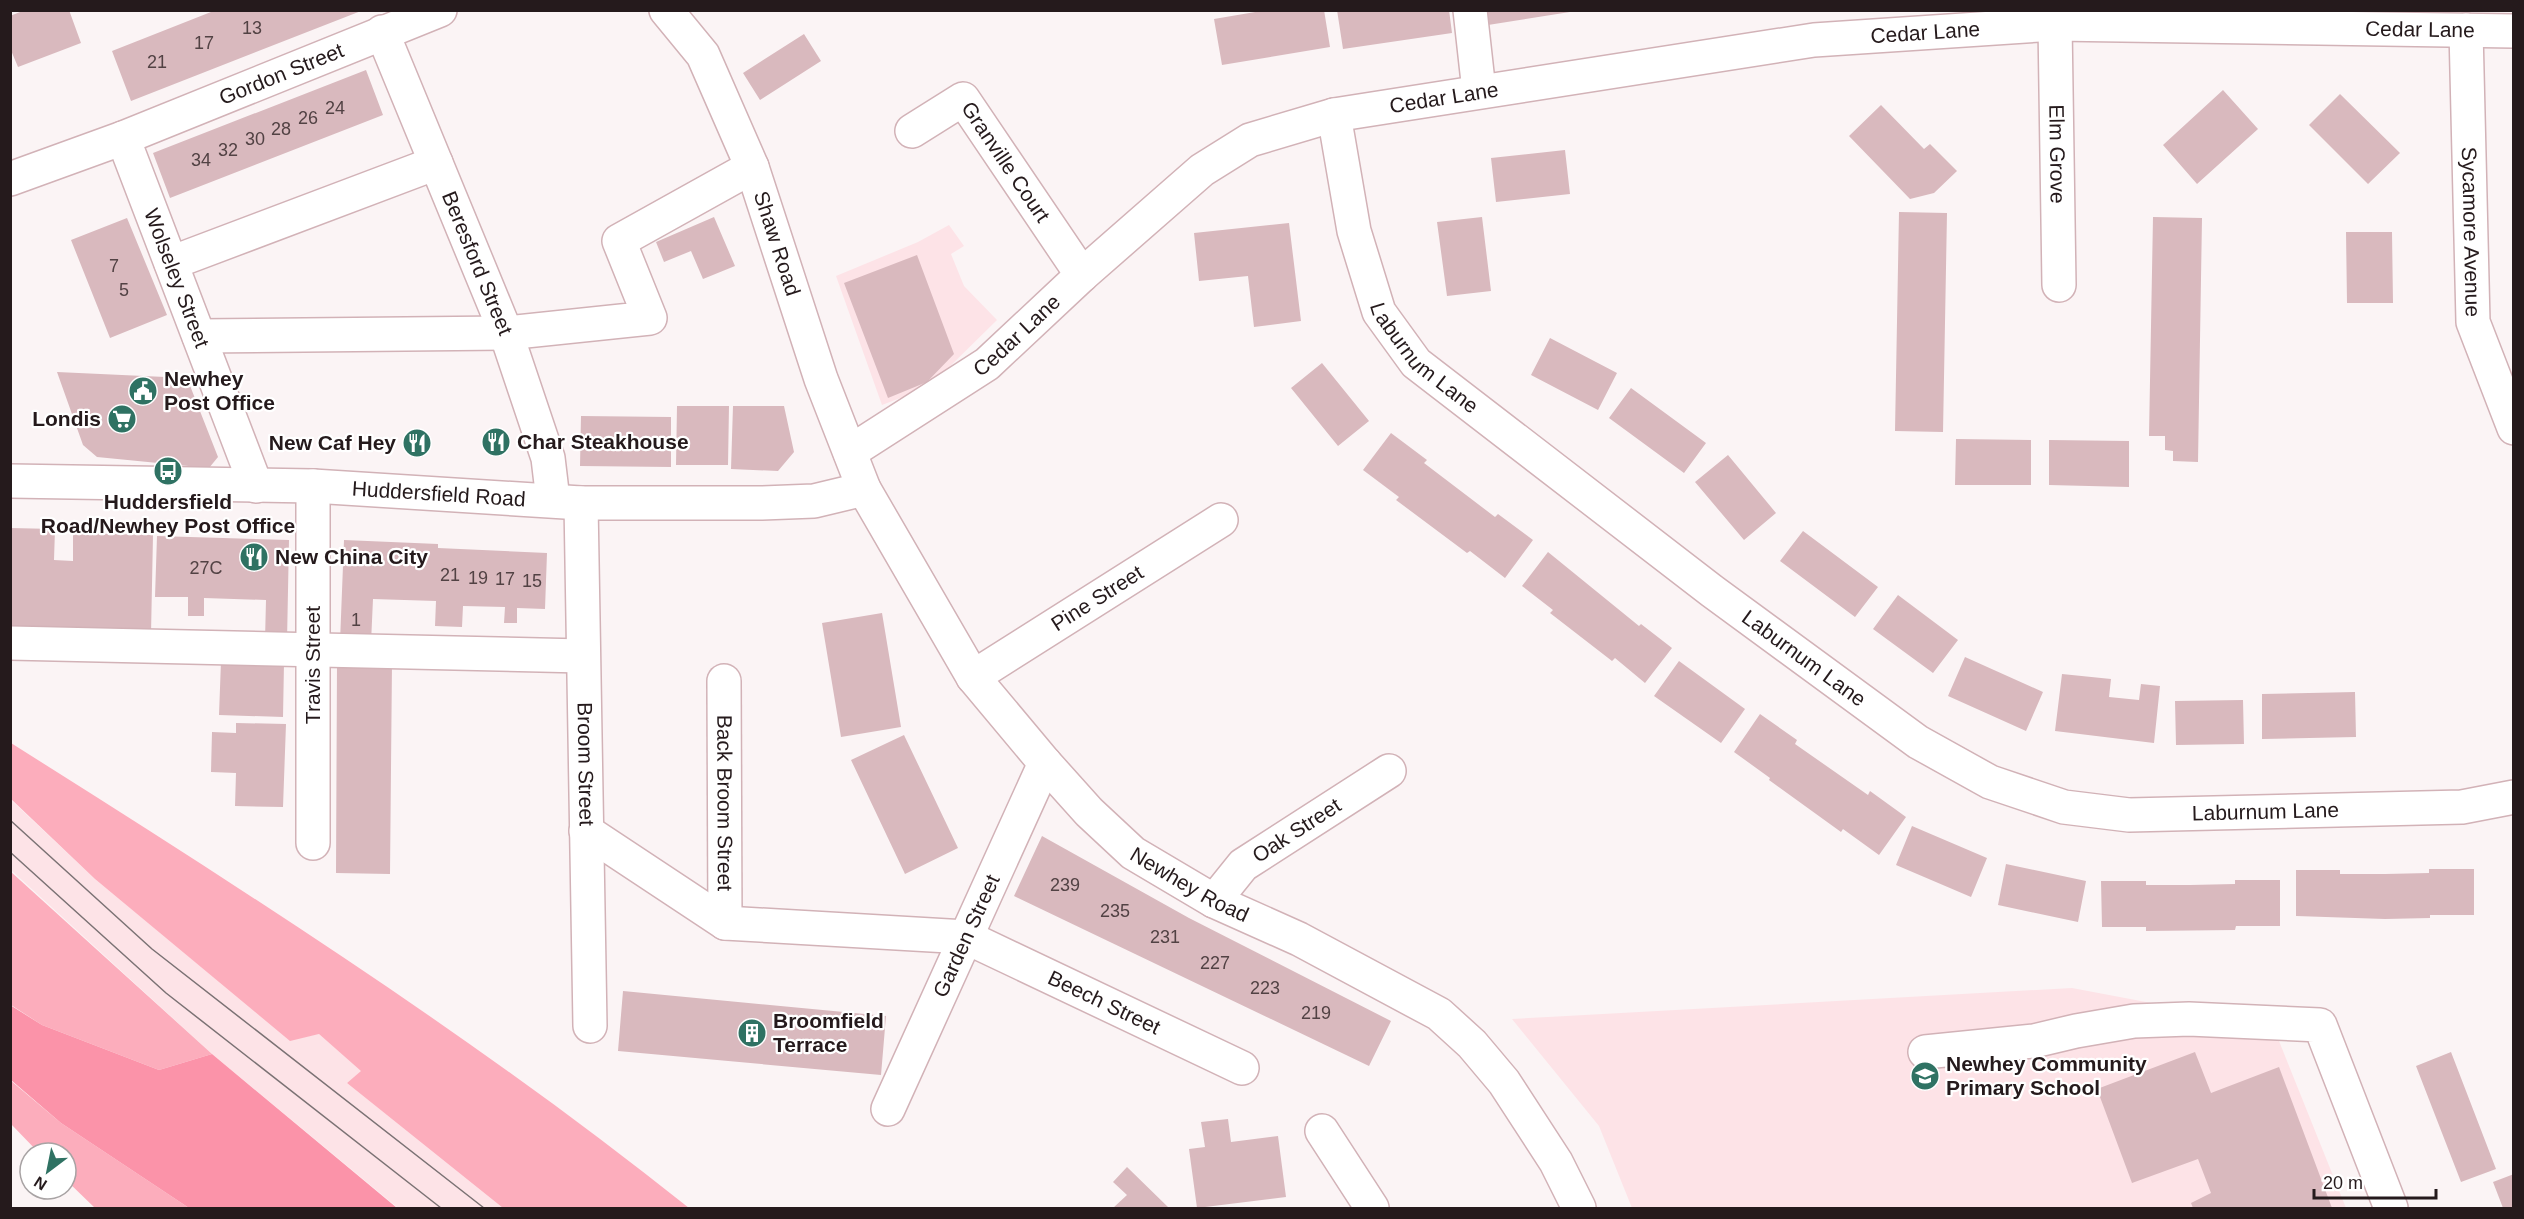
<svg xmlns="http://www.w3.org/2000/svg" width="2524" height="1219" font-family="Helvetica,sans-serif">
	<rect width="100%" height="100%" fill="#fbf4f5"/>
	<path fill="#fde3e7" d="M949,225L964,246L951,254L964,286L997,320L929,387L882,405L836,276L918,242Z
		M10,799L95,879L290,1040L319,1034L362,1071L347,1083L503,1208H398L212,1054L11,870Z
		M2072,988L2273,1026L2346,1208H1632L1599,1126L1512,1019Z"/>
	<path fill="#fcadbc" d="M11,743C242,889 475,1037 689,1208H503L347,1083L361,1071L319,1034L290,1041L95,879L11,799Z
		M10,871L212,1054L159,1070L42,1025L11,1005Z
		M10,1080L61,1123L189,1208H95L66,1180V1153H39L11,1124Z"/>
	<path fill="#fb93a9" d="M10,1005L42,1025L159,1070L212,1054L397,1208H189L61,1123L11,1080Z"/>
	<path fill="#d9b9be" d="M25,10H69L81,43L18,67L10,48V16Z
		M216,10H361V11L131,101L112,51Z
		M1267,10H1324L1330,47L1222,65L1214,19Z
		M1337,10H1449L1452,33L1343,49Z
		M1485,10H1569L1570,12L1488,25Z
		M804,34L821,61L760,100L743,73Z
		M366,70L383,115L170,198L153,153Z
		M2223,90L2258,129L2197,184L2163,145Z
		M2340,94L2400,153L2368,184L2309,125Z
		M1881,105L1924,149L1930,144L1957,171L1934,193L1910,199L1849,136Z
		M1565,150L1570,194L1496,202L1491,158Z
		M1899,212L1947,213L1943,432L1895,431Z
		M714,217L735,266L703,279L691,251L664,262L656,242Z
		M1482,217L1491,291L1447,296L1437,222Z
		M2153,217L2202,218L2198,462L2173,461V451L2165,450V436H2149Z
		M127,218L167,315L110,338L71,240Z
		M1289,223L1301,321L1254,327L1248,276L1199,281L1194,233Z
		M2346,232H2392L2393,303H2347Z
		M917,255L954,354L927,382L888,398L844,283Z
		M1550,338L1617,373L1598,410L1531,375Z
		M1322,363L1369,421L1338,446L1291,388Z
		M57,372L187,378L218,457L209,468L97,457L83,445Z
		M1631,388L1706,443L1684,473L1609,418Z
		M677,406H729L728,465H676Z
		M733,406H784L794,452L778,471L731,469Z
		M581,416L671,417V467L580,466Z
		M1391,433L1427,460L1424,463L1495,517L1498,514L1533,540L1505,578L1470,551L1467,553L1396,500L1399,497L1363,470Z
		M1956,439L2031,440V485H1955Z
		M2049,440L2129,441V487L2049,485Z
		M1728,455L1776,513L1744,540L1695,482Z
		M10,528L55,529L54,560L73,561V533L153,535L151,634L10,631Z
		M1803,531L1878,587L1855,617L1780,561Z
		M157,536L289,540L287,641L265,640L266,600L204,598V616H188V597H155Z
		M344,540L438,544V548L547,553L545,609L517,608V623H504L505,607L463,606L462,627L435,626L436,601L373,599L371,643L340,642Z
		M1548,552L1639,626L1641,624L1672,648L1645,683L1615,658L1612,661L1550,613L1553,610L1522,586Z
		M1898,595L1958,640L1933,673L1873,629Z
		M882,613L901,727L841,737L822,623Z
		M1965,657L2043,692L2026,731L1948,696Z
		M221,661L284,663L283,717L219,715Z
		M1679,661L1745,709L1721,743L1654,696Z
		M337,663H392L390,874L336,873Z
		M2062,674L2111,679L2109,697L2139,700L2141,684L2160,686L2154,743L2055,731Z
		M2355,692L2356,737L2262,739V694Z
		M2243,700L2244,744L2176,745L2175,701Z
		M1760,714L1797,740L1795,744L1868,795L1870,791L1906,817L1879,855L1843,829L1841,832L1769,780L1770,778L1734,752Z
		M236,723L286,724L283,807L235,806L236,773L211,772L212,732L236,733Z
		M904,735L958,848L905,874L851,760Z
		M1912,826L1987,858L1971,897L1896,865Z
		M1042,836L1189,918L1391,1021L1369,1066L1014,896Z
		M2006,864L2086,881L2078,922L1998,905Z
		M2429,869H2474V915H2430V918L2385,919L2296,916V870H2340V874H2385L2429,873Z
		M2235,880H2280V926H2236L2235,930L2146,931V927H2102L2101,881H2146V885H2190L2235,884Z
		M623,991L886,1016L881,1075L618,1051Z
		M2195,1052L2211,1093L2279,1067L2332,1208H2193L2191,1203L2211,1193L2198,1159L2132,1183L2097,1089Z
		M2451,1052L2496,1169L2461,1182L2416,1066Z
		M1228,1119L1231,1142L1278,1136L1286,1197L1197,1208L1189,1149L1205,1147L1201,1122Z
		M1127,1167L1169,1208H1113L1127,1195L1113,1182Z
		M2514,1174V1208H2503L2493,1182Z"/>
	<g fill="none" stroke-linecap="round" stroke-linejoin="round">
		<g stroke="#d2b2b7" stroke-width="36">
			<g id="minor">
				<path d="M1470,10L1479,91"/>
				<path id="s1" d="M2055,24L2059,285"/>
				<path id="s2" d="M2466,30L2473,322L2514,428"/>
				<path id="s3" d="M382,32L506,333L548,458L553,500"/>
				<path id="s4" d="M1334,115L1354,231L1379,312L1416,363L1712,591L1918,742L1990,782L2064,807L2129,815L2462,807L2514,797"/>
				<path id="s5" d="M912,131L963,99L1082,275"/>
				<path id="s6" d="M123,138L256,486"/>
				<path id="s7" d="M10,179L123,138L440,10"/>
				<path d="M171,263L436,163"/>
				<path d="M199,336L506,333L650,318L619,241L752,167"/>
				<path id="s8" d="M850,452L987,364L1082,275L1202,170L1250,140L1334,115L1814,40L2055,24L2514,31"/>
				<path id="s9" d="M581,503L590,1026"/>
				<path d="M10,643L583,656"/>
				<path id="s10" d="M973,677L1221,520"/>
				<path id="s11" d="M724,681L725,923"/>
				<path id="s12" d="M586,831L725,923L966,937L1242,1068"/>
				<path d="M313,843V486"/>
				<path id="s13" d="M1214,901L1243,865L1389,771"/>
				<path d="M1925,1052L2034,1041L2076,1031L2134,1021L2189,1019L2320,1025L2391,1208"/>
				<path id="s14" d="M888,1109L1045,763"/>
				<path d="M1322,1131L1372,1208"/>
			</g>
		</g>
		<g stroke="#d2b2b7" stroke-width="36">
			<g id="major">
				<path id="s15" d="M666,10L703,55L752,167L821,379L864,489L973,677L1045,763L1089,812L1133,853L1214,901L1299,939L1439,1014L1472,1044L1504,1082L1556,1162L1579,1208"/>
				<path id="s16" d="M10,481L313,486L581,503H762L814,501L864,489"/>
			</g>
		</g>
		<use href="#minor" stroke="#fff" stroke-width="33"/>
		<use href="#major" stroke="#fff" stroke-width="33"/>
		<path stroke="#7b7274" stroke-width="1.5" d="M10,820L152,949L484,1208
			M10,852L166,993L441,1208"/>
	</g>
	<defs>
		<g id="civic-disc" transform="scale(1.5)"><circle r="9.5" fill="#2f7263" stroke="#fff"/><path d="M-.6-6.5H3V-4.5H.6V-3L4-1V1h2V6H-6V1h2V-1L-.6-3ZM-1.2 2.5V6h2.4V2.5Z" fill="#fff"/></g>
		<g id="supermarket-disc" transform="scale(1.5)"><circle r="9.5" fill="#2f7263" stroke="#fff"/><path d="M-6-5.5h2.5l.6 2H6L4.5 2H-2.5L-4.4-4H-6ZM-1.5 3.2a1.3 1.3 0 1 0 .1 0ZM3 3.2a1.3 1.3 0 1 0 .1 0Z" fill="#fff"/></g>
		<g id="restaurant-disc" transform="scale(1.5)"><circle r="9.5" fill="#2f7263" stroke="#fff"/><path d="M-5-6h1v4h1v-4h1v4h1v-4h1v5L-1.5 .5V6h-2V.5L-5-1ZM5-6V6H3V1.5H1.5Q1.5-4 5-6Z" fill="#fff"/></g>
		<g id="bus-disc" transform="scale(1.5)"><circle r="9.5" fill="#2f7263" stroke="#fff"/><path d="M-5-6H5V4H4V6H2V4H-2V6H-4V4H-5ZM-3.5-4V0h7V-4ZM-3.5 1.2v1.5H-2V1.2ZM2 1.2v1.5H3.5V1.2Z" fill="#fff"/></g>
		<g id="building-disc" transform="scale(1.5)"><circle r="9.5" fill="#2f7263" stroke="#fff"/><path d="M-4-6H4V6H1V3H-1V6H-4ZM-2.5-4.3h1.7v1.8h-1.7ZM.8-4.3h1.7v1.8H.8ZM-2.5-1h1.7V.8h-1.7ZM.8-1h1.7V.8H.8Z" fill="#fff"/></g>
		<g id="school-disc" transform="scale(1.5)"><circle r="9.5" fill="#2f7263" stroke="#fff"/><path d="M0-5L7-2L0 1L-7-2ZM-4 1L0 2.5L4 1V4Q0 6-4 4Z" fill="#fff"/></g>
	</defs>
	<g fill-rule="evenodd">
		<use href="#civic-disc" x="143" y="391"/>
		<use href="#supermarket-disc" x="122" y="419"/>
		<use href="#restaurant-disc" x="496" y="442"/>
		<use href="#restaurant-disc" x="417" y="443"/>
		<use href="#bus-disc" x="168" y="471"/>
		<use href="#restaurant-disc" x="254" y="557"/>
		<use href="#building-disc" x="752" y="1033"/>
		<use href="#school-disc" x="1925" y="1076"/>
	</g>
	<g text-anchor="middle" stroke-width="4.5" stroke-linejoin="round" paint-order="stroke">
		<g font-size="18" fill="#524244">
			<text x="252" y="34">13</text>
			<text x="204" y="49">17</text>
			<text x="157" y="68">21</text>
			<text x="335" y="114">24</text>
			<text x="308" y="124">26</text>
			<text x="281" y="135">28</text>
			<text x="255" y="145">30</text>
			<text x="228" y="156">32</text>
			<text x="201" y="166">34</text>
			<text x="114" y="272">7</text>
			<text x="124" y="296">5</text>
			<text x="206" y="574">27C</text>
			<text x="450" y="581">21</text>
			<text x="478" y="584">19</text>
			<text x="505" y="585">17</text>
			<text x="532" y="587">15</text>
			<text x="356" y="626">1</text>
			<text x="1065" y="891">239</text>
			<text x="1115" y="917">235</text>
			<text x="1165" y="943">231</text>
			<text x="1215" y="969">227</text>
			<text x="1265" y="994">223</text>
			<text x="1316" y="1019">219</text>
		</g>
		<g font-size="21" fill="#251a1c" stroke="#fff">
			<text dy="7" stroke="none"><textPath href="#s8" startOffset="1689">Cedar Lane</textPath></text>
			<text dy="7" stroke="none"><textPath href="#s8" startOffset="1194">Cedar Lane</textPath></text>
			<text dy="7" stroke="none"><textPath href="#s7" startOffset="291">Gordon Street</textPath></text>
			<text dy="7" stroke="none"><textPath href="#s8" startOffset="708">Cedar Lane</textPath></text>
			<text dy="7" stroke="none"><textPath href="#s1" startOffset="130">Elm Grove</textPath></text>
			<text dy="7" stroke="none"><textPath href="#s5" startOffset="136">Granville Court</textPath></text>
			<text dy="7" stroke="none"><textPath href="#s2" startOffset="202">Sycamore Avenue</textPath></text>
			<text dy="7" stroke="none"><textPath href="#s15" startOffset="261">Shaw Road</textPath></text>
			<text dy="7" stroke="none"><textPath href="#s3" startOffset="250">Beresford Street</textPath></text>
			<text dy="7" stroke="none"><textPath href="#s6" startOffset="150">Wolseley Street</textPath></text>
			<text dy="7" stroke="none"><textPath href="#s8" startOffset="204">Cedar Lane</textPath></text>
			<text dy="7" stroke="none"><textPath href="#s4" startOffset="267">Laburnum Lane</textPath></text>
			<text dy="7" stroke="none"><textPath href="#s16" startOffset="429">Huddersfield Road</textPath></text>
			<text dy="7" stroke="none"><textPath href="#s10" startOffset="147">Pine Street</textPath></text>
			<text dy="7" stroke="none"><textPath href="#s4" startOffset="753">Laburnum Lane</textPath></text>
			<text transform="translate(313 665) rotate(-90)" y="7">Travis Street</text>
			<text dy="7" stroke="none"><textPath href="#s9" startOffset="261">Broom Street</textPath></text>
			<text dy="7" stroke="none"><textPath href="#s11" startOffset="122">Back Broom Street</textPath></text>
			<text dy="7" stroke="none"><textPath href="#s4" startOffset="1257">Laburnum Lane</textPath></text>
			<text dy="7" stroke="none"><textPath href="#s13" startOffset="110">Oak Street</textPath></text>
			<text dy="7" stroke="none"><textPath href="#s15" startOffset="1042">Newhey Road</textPath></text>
			<text dy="7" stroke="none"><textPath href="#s14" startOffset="190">Garden Street</textPath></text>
			<text dy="7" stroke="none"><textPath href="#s12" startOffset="561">Beech Street</textPath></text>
		</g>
		<g font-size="21" font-weight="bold" fill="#251a1c" stroke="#fff" text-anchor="start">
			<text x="164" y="386">Newhey<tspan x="164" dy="24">Post Office</tspan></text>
			<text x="101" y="426" text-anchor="end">Londis</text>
			<text x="517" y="449">Char Steakhouse</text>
			<text x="396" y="450" text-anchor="end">New Caf Hey</text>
			<text x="168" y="509" text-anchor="middle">Huddersfield<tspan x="168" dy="24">Road/Newhey Post Office</tspan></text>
			<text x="275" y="564">New China City</text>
			<text x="773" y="1028">Broomfield<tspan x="773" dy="24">Terrace</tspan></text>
			<text x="1946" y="1071">Newhey Community<tspan x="1946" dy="24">Primary School</tspan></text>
		</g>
	</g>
	<rect width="2524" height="1219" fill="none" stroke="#251a1c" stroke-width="24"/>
	<g transform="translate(48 1171) rotate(212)"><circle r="28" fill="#ffffff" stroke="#a8a3a4" stroke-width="1.5"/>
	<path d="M0-4.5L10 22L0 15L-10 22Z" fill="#2f7263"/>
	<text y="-9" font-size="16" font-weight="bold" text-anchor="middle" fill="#251a1c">N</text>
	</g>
	<path d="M2314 1189v9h122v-9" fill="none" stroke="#251a1c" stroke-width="3"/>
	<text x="2323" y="1189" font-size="18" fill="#251a1c" stroke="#ffffff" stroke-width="4.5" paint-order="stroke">20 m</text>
</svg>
